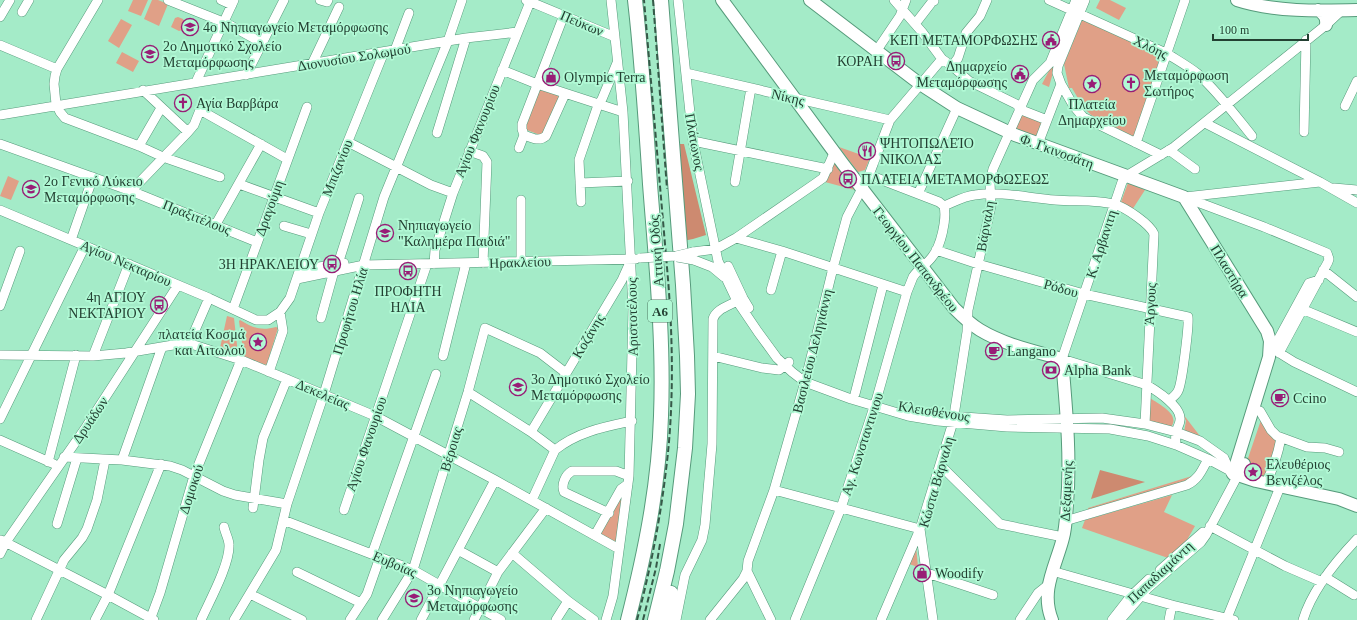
<svg xmlns="http://www.w3.org/2000/svg" width="1357" height="620" font-family="Georgia,serif">
	<rect width="100%" height="100%" fill="#a4ebc8"/>
	<path fill="#e0a087" d="M133,0H148L141,16L128,11Z
		M152,0H158L168,4L159,26L144,19Z
		M1100,0H1110L1126,8L1119,20L1096,8Z
		M178,17L183,19L185,23L182,30L179,31L171,27L175,18Z
		M121,19L132,25L119,48L108,41Z
		M1082,20L1161,55L1134,137L1132,138L1127,135L1126,133L1091,115L1083,107L1072,88H1069L1064,64Z
		M122,52L139,61L133,72L116,63Z
		M1051,67L1054,69L1049,87L1042,84Z
		M539,88L559,96L543,136L524,129Z
		M1021,113L1044,122L1037,138L1015,129Z
		M839,147L870,158L865,170L858,172Z
		M834,161L855,190L825,182Z
		M8,176L19,181L11,200L0,196Z
		M1128,183L1145,190L1132,210L1121,202Z
		M227,316L234,318L238,354L220,348Z
		M240,320C253,328 261,331 276,327L278,328L267,364L266,365L244,357L239,321Z
		M1150,398C1160,405 1182,415 1170,428L1149,423Z
		M1183,414L1203,440L1184,432L1186,421Z
		M1261,420L1278,439L1271,464L1263,477L1244,471V470Z
		M1192,476L1193,480L1087,512L1088,508Z
		M1172,495L1164,512L1195,526L1187,540L1168,558L1082,528L1085,520Z
		M621,496L623,497L617,542L602,536L600,533Z
		M916,546L918,567L909,564Z"/>
	<path fill="#cd8a70" d="M680,144H684L706,235L693,239L683,241Z
		M1100,470L1145,482L1091,499Z"/>
	<g fill="none" stroke-linecap="round" stroke-linejoin="round">
		<g stroke="#569b7b" stroke-width="10">
			<path id="minor" d="M98,0L57,69L55,76L54,84L56,104L60,112L65,118L139,146L163,157L220,177
				M168,0L228,24L262,43
				M221,0L232,5
				M320,0L327,2L328,0
				M526,0L615,37
				M678,0L693,141L718,261L737,301L758,332L777,358L792,372L805,382L851,399L908,416L938,421L1007,427L1110,429L1148,436L1176,445L1208,459L1238,475L1206,535L1201,542L1148,588L1120,620
				M894,0L922,32L942,59L952,66L969,81L1016,104L1024,111L1047,120
				M1049,0L1166,53C1177,60 1188,66 1198,74C1218,92 1235,115 1252,136
				M1085,0L1058,66L1057,73L1061,84L1073,105L1083,117L1161,155
				M22,12L29,0
				M0,17L10,0
				M915,24L932,2L934,1
				M0,45L57,69
				M395,50L409,13
				M877,50L900,16L906,0
				M312,64L339,7
				M952,66L958,58L966,33L980,16L987,0
				M502,70L537,84L623,112
				M686,73L890,120
				M246,75L284,0
				M196,82L234,0
				M143,90L188,132
				M1345,106L1357,81
				M0,115L466,38L518,32
				M1205,123L1320,182L1357,203
				M1304,132L1306,40
				M437,133L466,38
				M524,135C532,138 539,142 546,136L565,94
				M693,141L828,169
				M348,142L431,185L453,193
				M1136,143L1185,0
				M0,144L131,191L257,242
				M1038,144L1061,84
				M139,146L161,108
				M519,148L524,135L522,129V124L564,15
				M1169,150L1195,169
				M469,151L483,156L487,162L483,263
				M869,175L939,202L944,206
				M735,182L751,88
				M580,183L628,181
				M239,184L319,213
				M1334,188L1357,190
				M131,191L188,132L194,125L200,110L287,159
				M918,194L957,108
				M1184,197L1264,227L1327,253L1329,259L1328,262L1279,353
				M1185,197L1320,182
				M521,200V262
				M581,202L579,160L581,154L597,108L602,99L617,63
				M944,206C954,202 964,196 975,195C1002,191 1028,198 1055,200C1074,202 1097,199 1116,205C1126,208 1150,224 1154,234L1145,424
				M0,210L209,298L256,320H268L280,312L290,298L319,213L384,52
				M216,224L261,144
				M284,226L311,234
				M736,238L782,251L907,292
				M71,240L93,177
				M936,250L978,264L1084,294L1188,317C1189,326 1182,384 1178,391C1176,395 1172,398 1169,400
				M693,252L716,249L736,238L816,183L823,178L834,153
				M694,260L712,267L724,277
				M338,264L359,198
				M434,264L435,250L453,193L530,2
				M728,266L743,298L749,308
				M300,270L344,263
				M1323,270L1357,297
				M297,279L364,265L636,259
				M771,290L782,251
				M0,306L20,251
				M1297,307L1357,332
				M233,309L307,107
				M321,318L334,271
				M189,344L209,298
				M1273,349L1294,362L1357,392
				M1273,349L1309,283L1319,280
				M0,355L93,356L126,353L179,344L194,345L241,360L375,416L495,480L619,549
				M93,356L129,264
				M443,356L466,263
				M713,356L762,368L779,370L789,362
				M269,372L283,331L280,312
				M468,392L531,432L555,450
				M855,394L883,285
				M1260,411L1271,430L1277,436L1307,447L1325,448L1339,452
				M949,416L1007,420L1102,418L1145,424L1176,432L1200,441L1224,458L1230,472
				M0,419L85,246
				M531,432L622,280L631,260
				M0,440L54,464
				M1176,445C1176,441 1175,436 1176,432C1177,428 1180,424 1180,420C1182,407 1157,391 1147,385L1062,359L1122,182L1126,176L1174,147L1326,25L1342,10
				M64,457L122,460L170,466L182,470L223,491L235,495L287,504
				M122,460L162,347
				M48,462L76,355
				M940,465L1000,524L1063,537
				M1266,483C1273,469 1278,454 1281,438
				M774,490L920,529
				M532,500L555,450C577,432 604,427 632,421
				M253,508L259,460L263,438L287,379
				M344,510L427,264
				M609,513L564,492C561,485 565,475 572,471H616L629,476
				M283,520L413,570L501,620
				M1065,521L1187,485C1199,479 1202,470 1208,459
				M57,524L77,458
				M1210,526L1285,566L1322,582
				M920,529L933,620
				M595,535L621,489L628,484
				M1,540L108,595L154,620
				M458,550L498,572
				M512,553L568,601L594,620
				M0,554L6,542L86,427L178,285
				M372,554L436,374
				M1160,570L1203,532
				M747,571L771,620
				M1052,571L1172,605L1234,620
				M297,572L361,603
				M927,573L993,595
				M1325,577L1354,595
				M250,594L302,620
				M1227,618L1280,487
				M36,620L64,560L82,538L87,529L97,500L105,460
				M95,620L108,595L161,464
				M150,620L160,593L194,476L241,360
				M201,620C209,602 230,564 229,545C229,539 225,533 224,527
				M234,620L276,550L287,504L324,394L384,197L448,41L462,0
				M350,620L367,594L380,557
				M382,620L413,570L468,392L485,328L540,353L566,373
				M421,620L495,480
				M474,620L498,572L546,508
				M556,620L568,601
				M606,620L613,596L629,476L633,309L623,112L611,0
				M676,620L685,575L702,540L705,525L712,444L713,319C716,309 729,306 737,301
				M710,620L743,579L747,571L748,561L774,490L805,382L833,268L847,217L869,175L890,120L942,59
				M795,620L841,508L876,401L907,292C909,287 911,282 913,277C918,269 927,264 932,257C941,246 947,219 944,206
				M881,620L920,529L953,422L967,332L968,310L991,206L990,182L993,169L1033,80L1050,63L1076,0
				M1020,620L1038,593L1048,585
				M1112,620L1130,597L1149,579
				M1169,620L1172,605
				M1303,620C1312,590 1336,561 1357,539"/>
		</g>
		<g stroke="#569b7b" stroke-width="14">
			<path id="major" d="M722,0L843,164L954,308C962,316 970,324 980,330C1005,345 1034,351 1062,359C1066,407 1071,456 1067,504C1066,515 1066,527 1063,538C1056,566 1040,590 1052,620
				M810,0L920,84L957,108L1015,135L1184,197L1267,331L1270,341L1269,357L1233,474
				M1237,0C1274,12 1318,11 1357,10
				M1318,10C1324,14 1327,17 1326,25
				M1244,464L1238,475L1256,481L1339,499L1357,506"/>
		</g>
		<g stroke="#569b7b" stroke-width="16">
			<path id="highway" d="M628,620C645,553 659,485 661,416C664,339 656,262 650,184C646,123 642,61 635,0
				M655,620L667,571L676,524L685,448L688,394L687,356L683,285L661,0
				M666,620L671,593"/>
		</g>
		<use href="#minor" stroke="#fff" stroke-width="9"/>
		<use href="#major" stroke="#fff" stroke-width="12"/>
		<use href="#highway" stroke="#fff" stroke-width="14"/>
		<path stroke="#365948" stroke-width="2" stroke-dasharray="6 3" stroke-linecap="butt" d="M653,0L667,189
			M637,620C650,571 660,521 666,470C674,407 673,342 668,279L644,0
			M643,620L656,568L660,544"/>
		<g stroke="#569b7b" stroke-width="10" stroke-linecap="butt">
			<path id="minor-bridge" d="M677,257L694,260
				M640,258L676,256L693,252"/>
		</g>
		<use href="#minor-bridge" stroke="#fff" stroke-width="9"/>
	</g>
	<defs>
		<g id="school-ring" transform="scale(0.9)"><circle r="9.5" fill="#b1f9d5" stroke="#981d76" stroke-width="1.5"/><path d="M0-5L7-2L0 1L-7-2ZM-4 1L0 2.5L4 1V4Q0 6-4 4Z" fill="#981d76"/></g>
		<g id="civic-ring" transform="scale(0.9)"><circle r="9.5" fill="#b1f9d5" stroke="#981d76" stroke-width="1.5"/><path d="M-.6-6.5H3V-4.5H.6V-3L4-1V1h2V6H-6V1h2V-1L-.6-3ZM-1.2 2.5V6h2.4V2.5Z" fill="#981d76"/></g>
		<g id="bus-ring" transform="scale(0.9)"><circle r="9.5" fill="#b1f9d5" stroke="#981d76" stroke-width="1.5"/><path d="M-5-6H5V4H4V6H2V4H-2V6H-4V4H-5ZM-3.5-4V0h7V-4ZM-3.5 1.2v1.5H-2V1.2ZM2 1.2v1.5H3.5V1.2Z" fill="#981d76"/></g>
		<g id="shop-ring" transform="scale(0.9)"><circle r="9.5" fill="#b1f9d5" stroke="#981d76" stroke-width="1.5"/><path d="M-5-2.5h2.3a2.7 3.5 0 0 1 5.4 0H5L5.5 6h-11ZM-1.5-2.5h3a1.5 2.3 0 0 0-3 0Z" fill="#981d76"/></g>
		<g id="church-ring" transform="scale(0.9)"><circle r="9.5" fill="#b1f9d5" stroke="#981d76" stroke-width="1.5"/><path d="M-1.2-6h2.4v3.5h3.3v2.4h-3.3V6h-2.4V-.1h-3.3v-2.4h3.3Z" fill="#981d76"/></g>
		<g id="sight-ring" transform="scale(0.9)"><circle r="9.5" fill="#b1f9d5" stroke="#981d76" stroke-width="1.5"/><path d="M0-6L1.8-2.2L6-1.7L2.9 1.2L3.7 5.4L0 3.3L-3.7 5.4L-2.9 1.2L-6-1.7L-1.8-2.2Z" fill="#981d76"/></g>
		<g id="restaurant-ring" transform="scale(0.9)"><circle r="9.5" fill="#b1f9d5" stroke="#981d76" stroke-width="1.5"/><path d="M-5-6h1v4h1v-4h1v4h1v-4h1v5L-1.5 .5V6h-2V.5L-5-1ZM5-6V6H3V1.5H1.5Q1.5-4 5-6Z" fill="#981d76"/></g>
		<g id="cafe-ring" transform="scale(0.9)"><circle r="9.5" fill="#b1f9d5" stroke="#981d76" stroke-width="1.5"/><path d="M-5.5-4.5H6V0H3Q3 3.5 0 3.5H-2.5Q-5.5 3.5-5.5 0ZM3-3.2v2h1.7v-2ZM-6 4.5H4V6H-6Z" fill="#981d76"/></g>
		<g id="bank-ring" transform="scale(0.9)"><circle r="9.5" fill="#b1f9d5" stroke="#981d76" stroke-width="1.5"/><path d="M-6-4H6V4H-6ZM0-2.3a2.3 2.3 0 1 0 0 4.6a2.3 2.3 0 1 0 0-4.6Z" fill="#981d76"/></g>
	</defs>
	<g fill-rule="evenodd">
		<use href="#school-ring" x="190" y="27"/>
		<use href="#civic-ring" x="1051" y="40"/>
		<use href="#school-ring" x="150" y="54"/>
		<use href="#bus-ring" x="896" y="61"/>
		<use href="#civic-ring" x="1020" y="74"/>
		<use href="#shop-ring" x="551" y="77"/>
		<use href="#church-ring" x="1131" y="83"/>
		<use href="#sight-ring" x="1092" y="84"/>
		<use href="#church-ring" x="183" y="103"/>
		<use href="#restaurant-ring" x="867" y="151"/>
		<use href="#bus-ring" x="848" y="179"/>
		<use href="#school-ring" x="31" y="189"/>
		<use href="#school-ring" x="385" y="233"/>
		<use href="#bus-ring" x="332" y="264"/>
		<use href="#bus-ring" x="408" y="271"/>
		<use href="#bus-ring" x="159" y="305"/>
		<use href="#sight-ring" x="258" y="342"/>
		<use href="#cafe-ring" x="994" y="351"/>
		<use href="#bank-ring" x="1051" y="370"/>
		<use href="#school-ring" x="518" y="387"/>
		<use href="#cafe-ring" x="1280" y="398"/>
		<use href="#sight-ring" x="1253" y="472"/>
		<use href="#shop-ring" x="922" y="573"/>
		<use href="#school-ring" x="414" y="598"/>
	</g>
	<g text-anchor="middle" stroke-width="3.5" stroke-linejoin="round" paint-order="stroke">
		<rect fill="#b1f9d5" stroke="#4e7863" stroke-width="1" x="648" y="300" width="24" height="22" rx="3"/>
		<g font-size="13" font-weight="bold" fill="#234032">
			<text x="660" y="316">Α6</text>
		</g>
		<g font-size="14" fill="#234032" stroke="#b1f9d5">
			<text transform="translate(582 23) rotate(23)" y="5">Πεύκων</text>
			<text transform="translate(1151 47) rotate(26)" y="5">Χλόης</text>
			<text transform="translate(354 57) rotate(-9)" y="5">Διονυσίου Σολωμού</text>
			<text transform="translate(788 97) rotate(13)" y="5">Νίκης</text>
			<text transform="translate(477 131) rotate(-68)" y="5">Αγίου Φανουρίου</text>
			<text transform="translate(695 142) rotate(80)" y="5">Πλάτωνος</text>
			<text transform="translate(1057 151) rotate(20)" y="5">Φ. Γκινοσάτη</text>
			<text transform="translate(337 168) rotate(-68)" y="5">Μπιζανίου</text>
			<text transform="translate(269 208) rotate(-70)" y="5">Δραγούμη</text>
			<text transform="translate(197 217) rotate(22)" y="5">Πραξιτέλους</text>
			<text transform="translate(985 226) rotate(-80)" y="5">Βάρναλη</text>
			<text transform="translate(1101 244) rotate(-72)" y="5">Κ. Αρβανιτη</text>
			<text transform="translate(656 251) rotate(-94)" y="5">Αττική Οδός</text>
			<text transform="translate(916 259) rotate(52)" y="5">Γεωργίου Παπανδρέου</text>
			<text transform="translate(520 262) rotate(-2)" y="5">Ηρακλείου</text>
			<text transform="translate(126 263) rotate(23)" y="5">Αγίου Νεκταρίου</text>
			<text transform="translate(1230 271) rotate(58)" y="5">Πλαστήρα</text>
			<text transform="translate(1061 288) rotate(16)" y="5">Ρόδου</text>
			<text transform="translate(1150 304) rotate(-87)" y="5">Άργους</text>
			<text transform="translate(350 311) rotate(-73)" y="5">Προφήτου Ηλία</text>
			<text transform="translate(632 317) rotate(-91)" y="5">Αριστοτέλους</text>
			<text transform="translate(588 336) rotate(-59)" y="5">Κοζάνης</text>
			<text transform="translate(812 351) rotate(-76)" y="5">Βασιλείου Δεληγιάννη</text>
			<text transform="translate(323 394) rotate(23)" y="5">Δεκελείας</text>
			<text transform="translate(934 411) rotate(9)" y="5">Κλεισθένους</text>
			<text transform="translate(90 420) rotate(-56)" y="5">Δρυάδων</text>
			<text transform="translate(366 444) rotate(-71)" y="5">Αγίου Φανουρίου</text>
			<text transform="translate(862 444) rotate(-72)" y="5">Αγ. Κωνσταντινιου</text>
			<text transform="translate(451 449) rotate(-73)" y="5">Βέροιας</text>
			<text transform="translate(936 482) rotate(-74)" y="5">Κώστα Βάρναλη</text>
			<text transform="translate(191 489) rotate(-72)" y="5">Δομοκού</text>
			<text transform="translate(1066 491) rotate(-87)" y="5">Δεξαμενής</text>
			<text transform="translate(395 564) rotate(23)" y="5">Ευβοίας</text>
			<text transform="translate(1160 572) rotate(-43)" y="5">Παπαδιαμάντη</text>
		</g>
		<g font-size="14" fill="#234032" stroke="#b1f9d5" text-anchor="start">
			<text x="203" y="32">4ο Νηπιαγωγείο Μεταμόρφωσης</text>
			<text x="1038" y="45" text-anchor="end">ΚΕΠ ΜΕΤΑΜΟΡΦΩΣΗΣ</text>
			<text x="163" y="51">2ο Δημοτικό Σχολείο<tspan x="163" dy="16">Μεταμόρφωσης</tspan></text>
			<text x="883" y="66" text-anchor="end">ΚΟΡΑΗ</text>
			<text x="1007" y="71" text-anchor="end">Δημαρχείο<tspan x="1007" dy="16">Μεταμόρφωσης</tspan></text>
			<text x="1144" y="80">Μεταμόρφωση<tspan x="1144" dy="16">Σωτήρος</tspan></text>
			<text x="564" y="82">Olympic Terra</text>
			<text x="196" y="108">Αγία Βαρβάρα</text>
			<text x="1092" y="109" text-anchor="middle">Πλατεία<tspan x="1092" dy="16">Δημαρχείου</tspan></text>
			<text x="880" y="148">ΨΗΤΟΠΩΛΕΊΟ<tspan x="880" dy="16">ΝΙΚΟΛΑΣ</tspan></text>
			<text x="861" y="184">ΠΛΑΤΕΙΑ ΜΕΤΑΜΟΡΦΩΣΕΩΣ</text>
			<text x="44" y="186">2ο Γενικό Λύκειο<tspan x="44" dy="16">Μεταμόρφωσης</tspan></text>
			<text x="398" y="230">Νηπιαγωγείο<tspan x="398" dy="16">"Καλημέρα Παιδιά"</tspan></text>
			<text x="319" y="269" text-anchor="end">3Η ΗΡΑΚΛΕΙΟΥ</text>
			<text x="408" y="296" text-anchor="middle">ΠΡΟΦΗΤΗ<tspan x="408" dy="16">ΗΛΙΑ</tspan></text>
			<text x="146" y="302" text-anchor="end">4η ΑΓΙΟΥ<tspan x="146" dy="16">ΝΕΚΤΑΡΙΟΥ</tspan></text>
			<text x="245" y="339" text-anchor="end">πλατεία Κοσμά<tspan x="245" dy="16">και Αιτωλού</tspan></text>
			<text x="1007" y="356">Langano</text>
			<text x="1064" y="375">Alpha Bank</text>
			<text x="531" y="384">3ο Δημοτικό Σχολείο<tspan x="531" dy="16">Μεταμόρφωσης</tspan></text>
			<text x="1293" y="403">Ccino</text>
			<text x="1266" y="469">Ελευθέριος<tspan x="1266" dy="16">Βενιζέλος</tspan></text>
			<text x="935" y="578">Woodify</text>
			<text x="427" y="595">3ο Νηπιαγωγείο<tspan x="427" dy="16">Μεταμόρφωσης</tspan></text>
		</g>
	</g>
	<path d="M1213 34v6h95v-6" fill="none" stroke="#234032" stroke-width="2"/>
	<text x="1219" y="34" font-size="12" fill="#234032" stroke="#b1f9d5" stroke-width="3" paint-order="stroke">100 m</text>
</svg>
